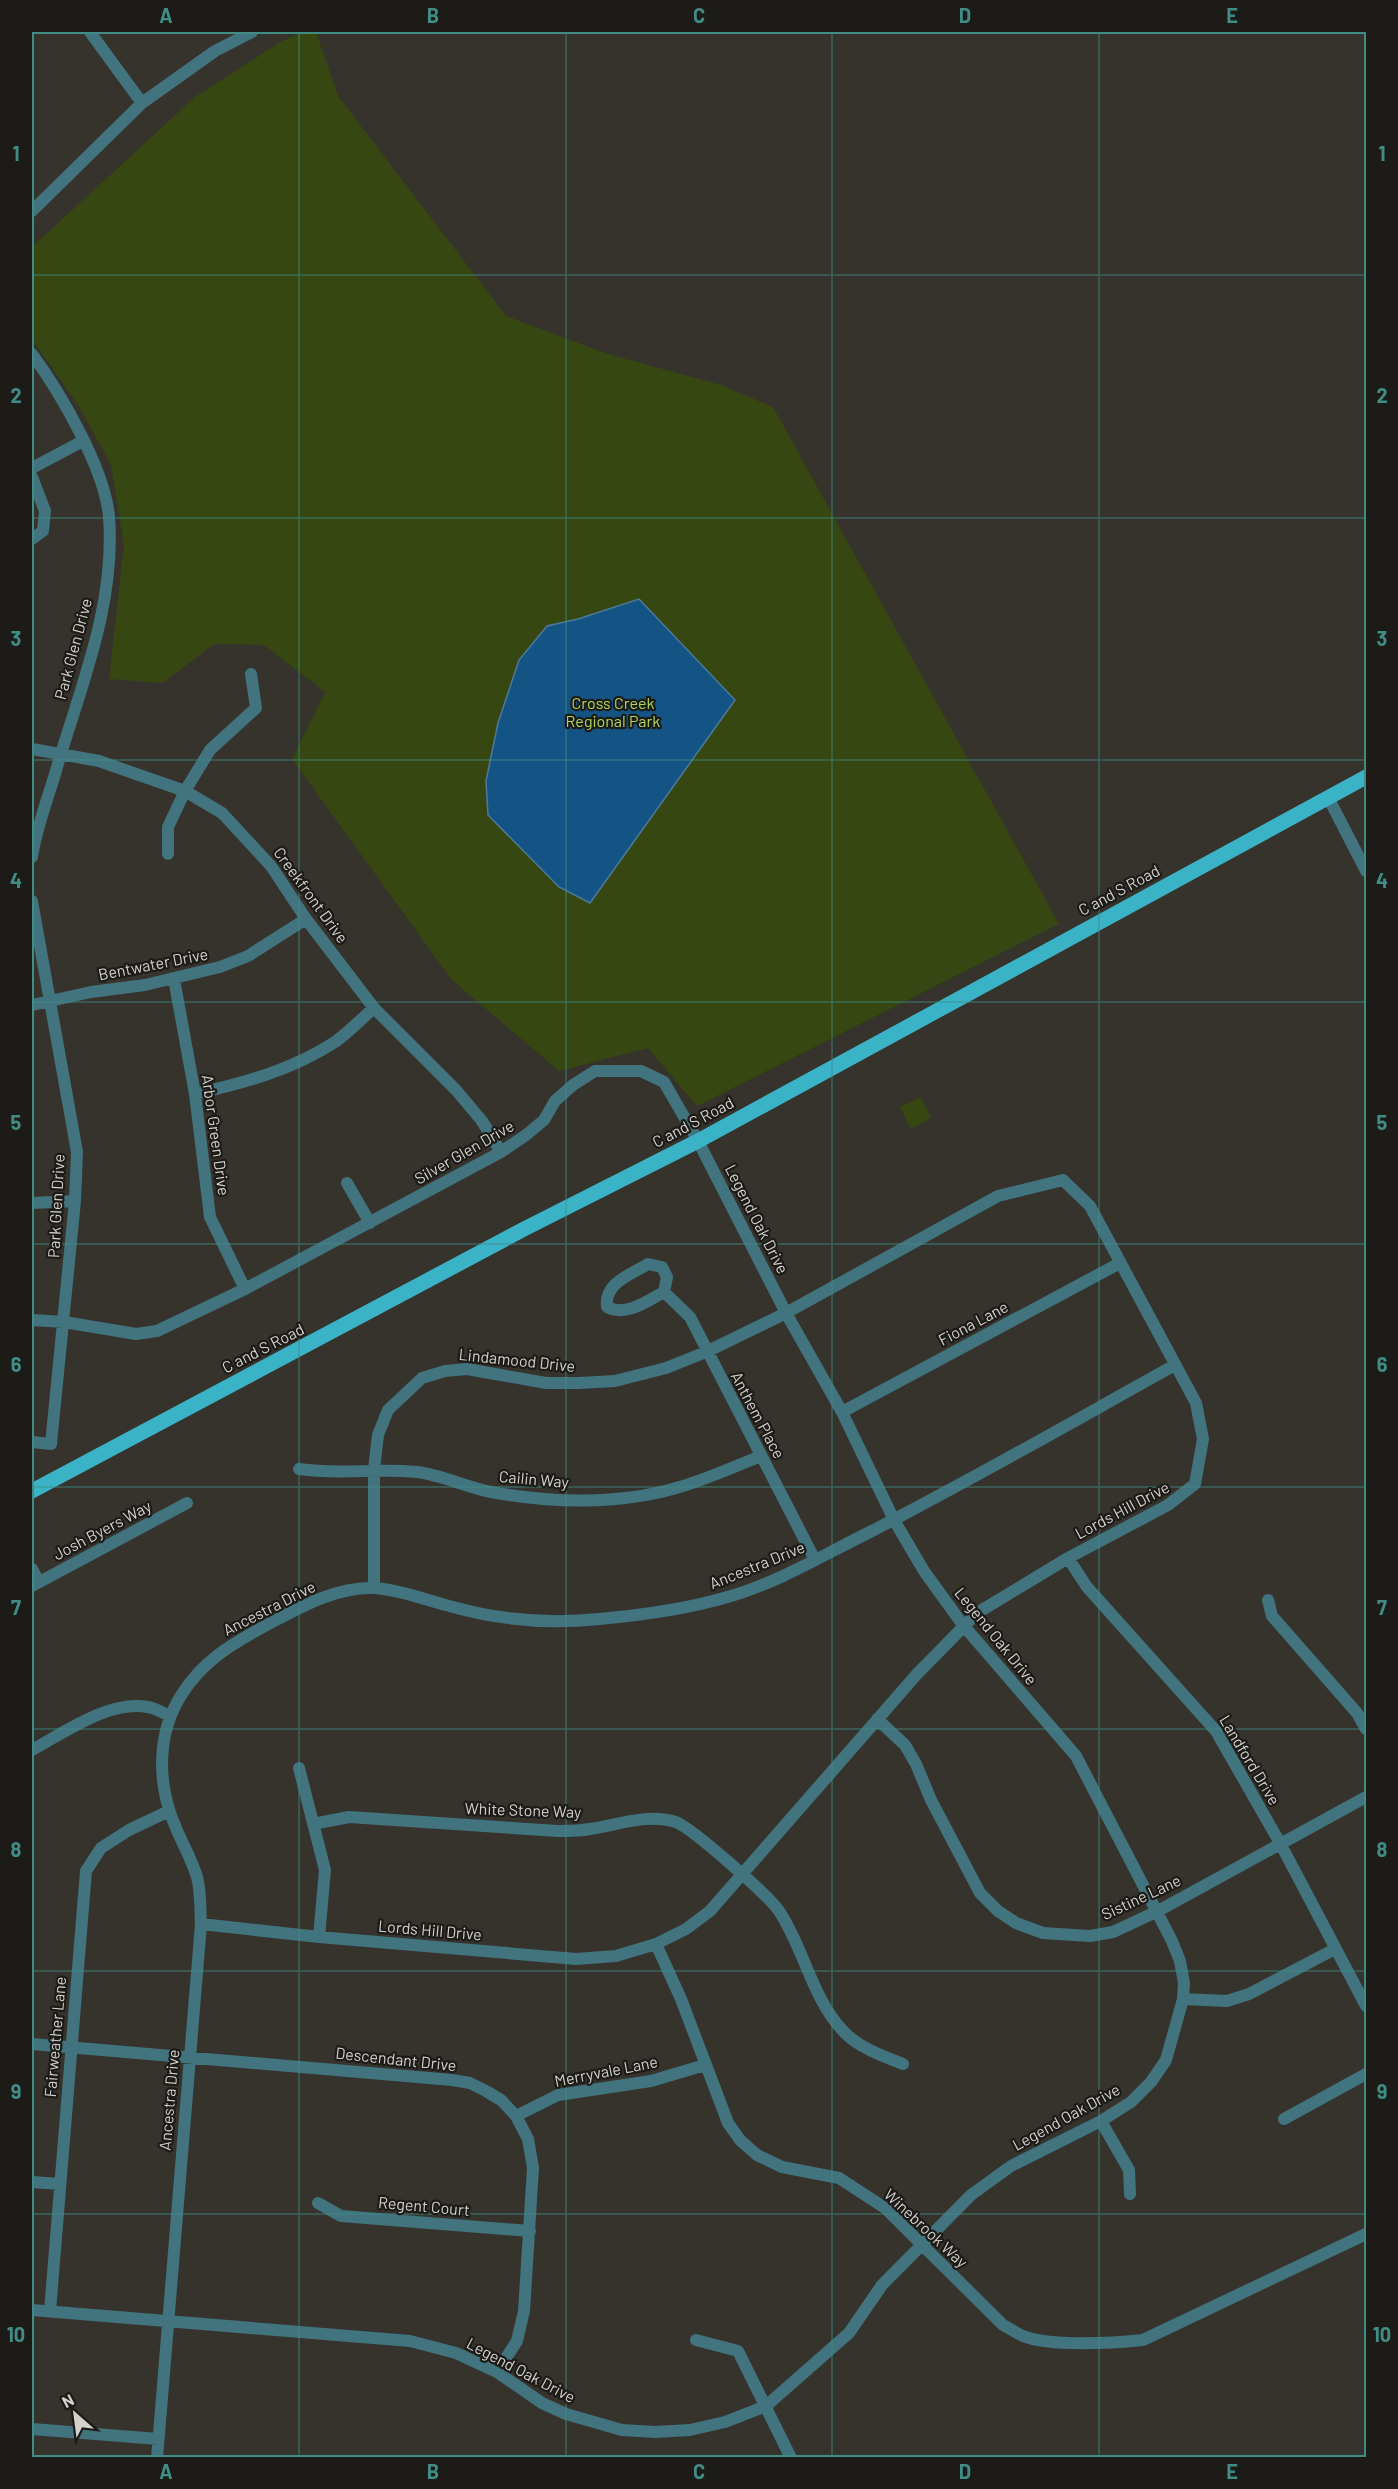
<svg xmlns="http://www.w3.org/2000/svg" width="1398" height="2489" font-family="Barlow,sans-serif">
	<rect width="100%" height="100%" fill="#36332d"/>
	<path fill="#364711" d="M303,32H316L338,96L506,316L608,354L721,385L773,407L1059,924L697,1106L648,1048L559,1071L451,979L292,759L325,692L264,645L214,644L163,683L109,679L124,545L111,465L80,408L32,339V247L195,97L282,41Z
		M921,1097L931,1118L911,1129L900,1107Z"/>
	<path fill="#145484" stroke="#4d7a9a" stroke-width="1.5" d="M639,599L735,700L590,903L559,887L488,815L486,781L498,723L519,660L547,626L578,619Z"/>
	<g fill="none" stroke-linecap="round" stroke-linejoin="round">
		<path stroke="#41747e" stroke-width="12" d="M90,32L142,103
			M32,211L142,103L215,51L252,32
			M32,354C60,392 105,469 109,517C116,606 79,690 55,774C47,801 36,829 32,857
			M32,468L83,441
			M32,477L45,511L43,531L32,539
			M32,749L99,761L185,791L222,813L271,866L306,919L374,1008L456,1090L482,1121L501,1152
			M1328,797L1366,871
			M168,854V827L185,791L210,750L256,708L251,674
			M32,901L77,1152L75,1201L51,1444L32,1442
			M174,979L195,1094L210,1217L245,1289
			M32,1005L91,992L145,985L220,967L248,956L306,919
			M195,1094C244,1083 292,1070 335,1042C349,1032 361,1019 374,1008
			M347,1183L370,1223
			M32,1203L75,1201
			M664,1292C647,1301 626,1317 607,1307C604,1283 630,1275 648,1264L662,1267L667,1277L664,1292L690,1317L815,1560
			M32,1320L64,1322L136,1334L157,1331L245,1289L501,1152L526,1135L544,1120L555,1101L573,1085L595,1071H641L664,1082L698,1141L786,1313L842,1412L894,1520L924,1571L963,1625L1076,1756L1172,1941L1180,1961L1184,1983L1183,1999L1166,2060L1151,2082L1131,2102L1101,2121L1011,2166L971,2195L882,2285L849,2333L766,2406L725,2422L690,2430L655,2432L622,2430L566,2414L542,2403L497,2372L456,2353L410,2341L32,2310
			M842,1412L1120,1263
			M299,1469C338,1475 377,1468 417,1472C442,1475 466,1487 491,1492C551,1503 618,1505 676,1488C705,1480 733,1467 761,1456
			M1068,1558L1087,1587L1216,1731L1280,1843L1366,2006
			M32,1569L39,1582
			M32,1586L187,1503
			M374,1588V1469L378,1435L388,1410L422,1378L445,1371L467,1369L546,1383H579L615,1381L666,1368L706,1352L786,1313L998,1196L1063,1180L1090,1206L1196,1403L1203,1439L1195,1484L1168,1505L1068,1558L977,1613L917,1674L710,1911L686,1929L656,1944L681,1999L728,2123L740,2140L757,2155L782,2167L839,2178L885,2208L1003,2325C1009,2328 1016,2333 1023,2336C1050,2347 1114,2343 1143,2340L1366,2234
			M1268,1600L1272,1616L1357,1713L1366,1729
			M877,1719L905,1745L916,1764L931,1800L980,1893L998,1911L1016,1923L1043,1933L1090,1936L1113,1932L1158,1911L1366,1797
			M32,1750C65,1732 109,1700 148,1707C155,1708 163,1713 170,1716
			M299,1768L325,1870L319,1937
			M313,1824L349,1817L558,1831C569,1831 580,1831 590,1829C618,1825 648,1813 676,1822C693,1829 768,1895 779,1911C804,1948 812,1999 844,2032C860,2048 882,2056 903,2064
			M201,1924L319,1937L576,1959L616,1956L656,1944
			M1183,1999L1227,2001L1249,1994L1335,1949
			M32,2044L452,2080L470,2083L486,2091L501,2100L516,2116L528,2139L533,2168L524,2311L517,2341L497,2372
			M516,2116L558,2095L651,2081L705,2065
			M1284,2119L1366,2074
			M1101,2121L1129,2170L1130,2194
			M32,2182L60,2184
			M318,2203L341,2216L530,2231
			M50,2311L86,1871L101,1848L129,1830L169,1811
			M696,2340L738,2351L791,2458
			M32,2429L158,2439
			M157,2458L201,1924C200,1909 201,1891 197,1877C192,1860 183,1845 176,1828C157,1785 156,1734 182,1694C202,1662 230,1645 263,1627C297,1609 335,1586 375,1588C402,1590 428,1601 453,1607C500,1620 551,1624 599,1619C644,1615 688,1609 731,1596C779,1582 825,1554 870,1532C973,1479 1074,1421 1175,1365"/>
		<path stroke="#3bb3c7" stroke-width="15" d="M32,1491L526,1228L698,1141L1366,777"/>
	</g>
	<path fill="none" stroke="#408d86" stroke-width="1.5" stroke-opacity="0.55" d="M299,32V2458M566,32V2458M832,32V2458M1099,32V2458M32,275H1366M32,518H1366M32,760H1366M32,1002H1366M32,1244H1366M32,1487H1366M32,1729H1366M32,1971H1366M32,2214H1366"/>
	<g text-anchor="middle" stroke-width="4.5" stroke-linejoin="round" paint-order="stroke">
		<g font-size="16" fill="#d3d1cd" stroke="#1c1b18">
			<text transform="translate(73 649) rotate(-75)" y="6">Park Glen Drive</text>
			<text transform="translate(1119 890) rotate(-28)" y="6">C and S Road</text>
			<text transform="translate(311 895) rotate(54)" y="6">Creekfront Drive</text>
			<text transform="translate(153 964) rotate(-11)" y="6">Bentwater Drive</text>
			<text transform="translate(693 1122) rotate(-28)" y="6">C and S Road</text>
			<text transform="translate(216 1135) rotate(82)" y="6">Arbor Green Drive</text>
			<text transform="translate(464 1152) rotate(-30)" y="6">Silver Glen Drive</text>
			<text transform="translate(56 1206) rotate(-87)" y="6">Park Glen Drive</text>
			<text transform="translate(757 1219) rotate(63)" y="6">Legend Oak Drive</text>
			<text transform="translate(973 1323) rotate(-28)" y="6">Fiona Lane</text>
			<text transform="translate(263 1348) rotate(-27)" y="6">C and S Road</text>
			<text transform="translate(517 1360) rotate(6)" y="6">Lindamood Drive</text>
			<text transform="translate(758 1415) rotate(62)" y="6">Anthem Place</text>
			<text transform="translate(534 1479) rotate(5)" y="6">Cailin Way</text>
			<text transform="translate(1122 1510) rotate(-28)" y="6">Lords Hill Drive</text>
			<text transform="translate(102 1530) rotate(-28)" y="6">Josh Byers Way</text>
			<text transform="translate(757 1565) rotate(-22)" y="6">Ancestra Drive</text>
			<text transform="translate(269 1608) rotate(-27)" y="6">Ancestra Drive</text>
			<text transform="translate(996 1636) rotate(51)" y="6">Legend Oak Drive</text>
			<text transform="translate(1250 1760) rotate(59)" y="6">Landford Drive</text>
			<text transform="translate(523 1810) rotate(2)" y="6">White Stone Way</text>
			<text transform="translate(1141 1897) rotate(-25)" y="6">Sistine Lane</text>
			<text transform="translate(430 1930) rotate(5)" y="6">Lords Hill Drive</text>
			<text transform="translate(55 2037) rotate(-85)" y="6">Fairweather Lane</text>
			<text transform="translate(396 2059) rotate(6)" y="6">Descendant Drive</text>
			<text transform="translate(606 2071) rotate(-11)" y="6">Merryvale Lane</text>
			<text transform="translate(169 2100) rotate(-85)" y="6">Ancestra Drive</text>
			<text transform="translate(1066 2117) rotate(-29)" y="6">Legend Oak Drive</text>
			<text transform="translate(424 2206) rotate(5)" y="6">Regent Court</text>
			<text transform="translate(926 2228) rotate(43)" y="6">Winebrook Way</text>
			<text transform="translate(521 2370) rotate(28)" y="6">Legend Oak Drive</text>
		</g>
		<g font-size="16" fill="#aed75e" stroke="#1c1b18">
			<text x="613" y="709">Cross Creek<tspan x="613" dy="18">Regional Park</tspan></text>
		</g>
	</g>
	<rect width="1398" height="2489" fill="none" stroke="#1c1b18" stroke-width="66"/>
	<g transform="translate(75 2414) rotate(332)" stroke="#1c1b18" stroke-width="4.5" paint-order="stroke">
	<path d="M0-4.5L10 22L0 15L-10 22Z" fill="#d3d1cd"/>
	<text y="-9" font-size="16" font-weight="bold" text-anchor="middle" fill="#d3d1cd">N</text>
	</g>
	<rect x="33" y="33" width="1332" height="2423" fill="none" stroke="#408d86" stroke-width="2"/>
	<g font-size="20" text-anchor="middle" font-weight="bold" fill="#408d86">
		<text x="166" y="23">A</text>
		<text x="433" y="23">B</text>
		<text x="699" y="23">C</text>
		<text x="965" y="23">D</text>
		<text x="1232" y="23">E</text>
		<text x="16" y="161">1</text>
		<text x="1382" y="161">1</text>
		<text x="16" y="403">2</text>
		<text x="1382" y="403">2</text>
		<text x="16" y="646">3</text>
		<text x="1382" y="646">3</text>
		<text x="16" y="888">4</text>
		<text x="1382" y="888">4</text>
		<text x="16" y="1130">5</text>
		<text x="1382" y="1130">5</text>
		<text x="16" y="1372">6</text>
		<text x="1382" y="1372">6</text>
		<text x="16" y="1615">7</text>
		<text x="1382" y="1615">7</text>
		<text x="16" y="1857">8</text>
		<text x="1382" y="1857">8</text>
		<text x="16" y="2099">9</text>
		<text x="1382" y="2099">9</text>
		<text x="16" y="2342">10</text>
		<text x="1382" y="2342">10</text>
		<text x="166" y="2479">A</text>
		<text x="433" y="2479">B</text>
		<text x="699" y="2479">C</text>
		<text x="965" y="2479">D</text>
		<text x="1232" y="2479">E</text>
	</g>
</svg>
